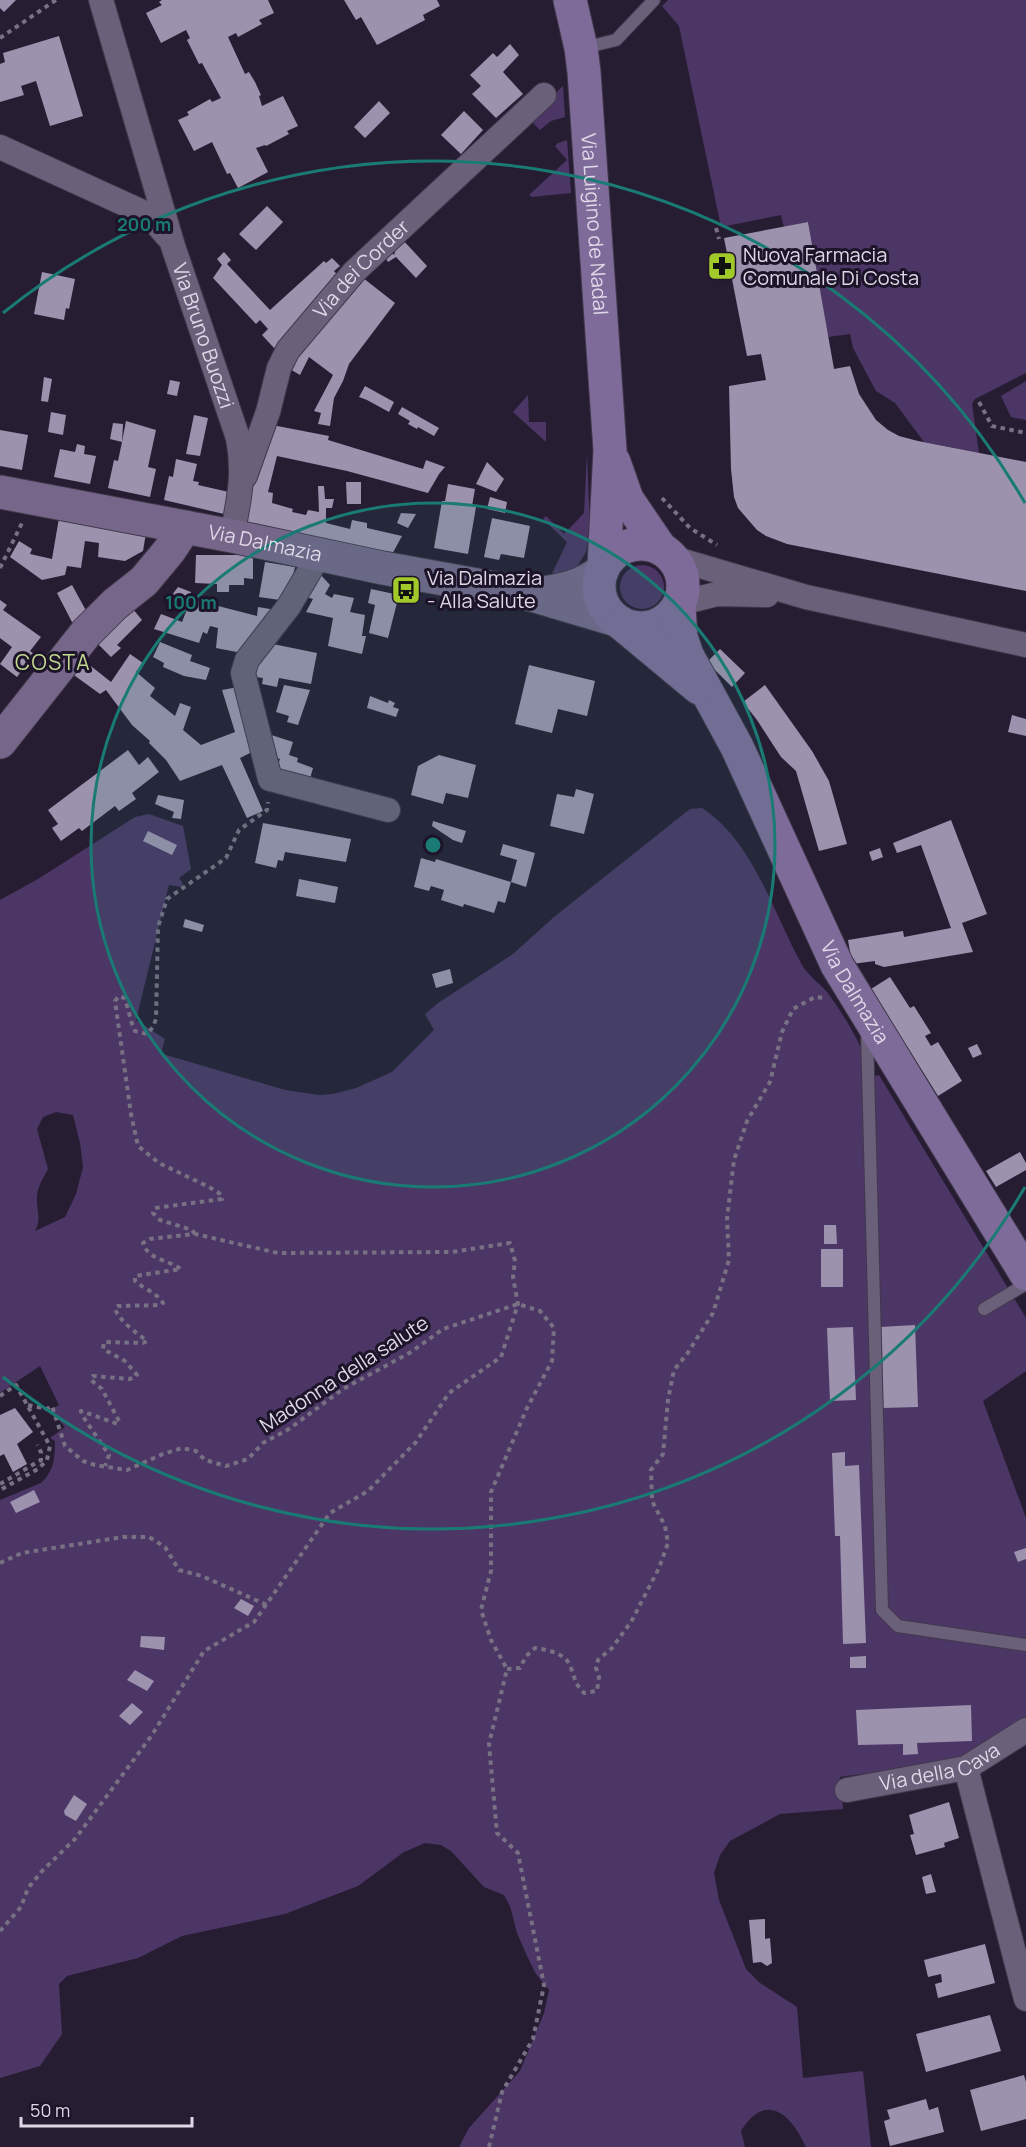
<svg xmlns="http://www.w3.org/2000/svg" width="1026" height="2147" font-family="Manrope,sans-serif">
	<rect width="100%" height="100%" fill="#271d33"/>
	<path fill="#4c3666" fill-rule="evenodd" d="M668,0H1026V373L975,399L972,404L979,453L924,442L895,403L876,391L853,348L850,334L828,337L808,222L784,227L781,215L721,227L679,26L662,6Z
		M563,86L565,117L551,121L540,130L529,119Z
		M567,140L571,193L532,197L529,195L567,160L555,146L558,143Z
		M1026,381V420L1011,417L1001,396Z
		M528,395L529,422H546V442L513,412Z
		M587,452L590,530L586,552L577,567L572,571L551,576L567,542L543,519L546,516L564,534L584,513Z
		M620 587a22 22 0 1 1 44 0a22 22 0 1 1-44 0Z
		M702,808C753,841 774,914 802,965C808,975 819,983 827,992C847,1019 861,1045 874,1076L879,1075L1026,1318V1371L983,1401L1026,1518V1721L966,1760L840,1777L843,1809L780,1814L730,1841L720,1855L714,1873L719,1900L746,1969L760,1983L797,2007L803,2078L863,2071L871,2147H806C791,2114 766,2091 741,2131L745,2147H459L469,2128L520,2071L544,2013L549,1990L536,1974L527,1956L517,1933L510,1906L504,1895L484,1887L451,1851L441,1845L425,1843L404,1852L358,1886L316,1902L285,1914L182,1936L138,1958L67,1976L59,1984L62,2034L40,2066L0,2078V1500L41,1483C54,1471 55,1458 55,1441L50,1438L65,1427L50,1410L59,1405L40,1366L0,1393V900L38,879L135,817L149,814L183,826L191,869L179,878L183,884L181,887L169,885L136,1020L165,1039L162,1049L163,1054L285,1090L319,1095L333,1094L356,1088L392,1072L434,1030L425,1014L438,1003L513,954L554,917L690,809ZM56,1112L73,1115L80,1143L83,1167L76,1194L65,1217L35,1231C42,1219 36,1210 37,1197C37,1187 44,1177 48,1169L37,1129L43,1117Z"/>
	<path fill="#9d92ae" d="M0,0H16L4,12L0,8Z
		M162,0H268L274,13L259,20L262,24L238,37L236,33L228,37L245,74L249,72L255,82L261,95L259,96L262,106L283,96L298,126L287,131L289,134L266,146L265,145L256,148L268,172L238,188L230,173L227,174L212,142L194,151L178,120L189,115L187,112L210,99L212,102L221,98L202,63L199,64L187,40L190,38L186,30L161,43L146,13L162,5L159,2Z
		M344,0H437L440,6L423,15L425,20L377,45L361,17L356,20Z
		M59,36L83,116L50,126L36,81L21,86L24,95L0,102V64L5,62L3,53Z
		M510,44L519,55L503,72L523,94L496,118L472,94L481,86L470,75L493,53L497,57Z
		M379,101L390,113L365,138L354,127Z
		M464,111L483,130L461,154L441,135Z
		M267,206L283,222L256,250L239,234Z
		M808,222L834,369L850,366L859,394L876,420L888,430L899,436L918,441L1026,462V591L787,544L766,536L757,530L738,508L734,497L731,469L729,386L766,380L761,354L747,356L724,238Z
		M402,239L427,266L416,278L396,257L388,262L385,257L392,253L394,255L398,243Z
		M224,252L231,260L227,264L270,310L324,261L326,263L332,258L340,266L334,271L342,280L316,310L274,348L262,335L268,329L260,320L256,324L213,278L222,265L217,259Z
		M42,272L75,279L69,309L66,308L64,320L34,314Z
		M358,274L395,303L349,364L343,381L334,398L330,426L318,424L321,413L314,411L333,375L309,357L300,375L288,368Z
		M44,377L52,379L48,402L41,401Z
		M170,380L180,382L177,396L167,394Z
		M365,386L394,402L389,412L367,400L359,397Z
		M402,407L439,428L434,436L418,427L417,429L408,424L410,421L398,414Z
		M51,412L66,415L63,435L48,432Z
		M194,415L208,418L200,456L186,454Z
		M126,421L156,430L148,467L156,469L150,497L108,488L114,460L118,461L122,442L110,439L113,423L123,424L122,442Z
		M272,425L329,436L328,440L423,469L426,460L445,467L439,474L428,493L347,471L277,456L268,492L273,493L272,503L293,509L292,512L306,515L308,510L319,512L318,486H324L325,499H334L332,508H326V523L350,529L352,520L367,523V528L402,536L390,558L245,528L253,483Z
		M0,430L28,435L22,470L0,466Z
		M77,444L85,446L84,454L96,456L90,484L54,477L60,449L75,452Z
		M176,459L197,464L193,481L199,482L198,485L229,492L224,514L164,500L169,476L173,477Z
		M487,462L504,479L496,492L476,484Z
		M346,482H361V504H347Z
		M448,484L475,489L472,506L476,507L468,554L434,548L442,501H445Z
		M490,497L507,502L505,513L487,509Z
		M401,513L416,514L408,528L397,523Z
		M59,518L146,533L143,551L125,561L98,557L99,543L85,541L81,568L67,566L65,575L42,580L10,557L19,541L32,549L30,554L52,559Z
		M492,518L530,526L524,558L501,554L499,560L484,557Z
		M196,555H253V579L244,578V585H229V592H217V584L195,583Z
		M265,562L295,567L292,580L280,600L259,597Z
		M319,573L330,585L325,594L332,598L334,594L354,598L350,612L365,615L362,636H366L362,654L328,646L333,618L306,612L313,599L303,596Z
		M72,585L89,616L73,624L57,593Z
		M178,587L191,592L189,605L169,599Z
		M371,589L399,595L388,638L369,633L375,605L368,603Z
		M191,599L257,616L258,607L276,610L242,653L216,648L218,628L210,626L207,634L203,632L199,643L154,629L161,614L182,622Z
		M0,600L7,605L3,610L41,637L30,651L34,654L17,677L0,664L12,647L0,638Z
		M132,608L142,620L117,645L121,648L111,657L96,642Z
		M160,642L192,655L190,661L210,668L206,680L184,676L163,667L164,663L153,657Z
		M268,643L317,653L311,684L279,678L277,687L262,684L263,678L249,676Z
		M720,649L745,673L732,687L707,662Z
		M130,654L143,663L136,672L155,688L150,696L175,716L180,703L191,707L183,730L201,745L235,732L222,690L238,687L256,750L240,758L263,811L247,818L222,765L180,781L166,760L149,743L150,741L132,725L106,690L100,694L71,673L82,659L111,682Z
		M529,665L595,681L587,716L558,709L552,733L515,724Z
		M284,685L310,690L298,725L287,722L289,716L276,712Z
		M765,685L812,751L829,781L847,844L819,851L796,771L781,757L757,720L743,702Z
		M370,696L388,703L389,700L395,703L393,707L399,709L396,717L367,708Z
		M1012,715L1026,719V736L1008,732Z
		M262,732L293,742L289,755L298,758L297,762L313,768L308,786L276,770L280,759L268,756Z
		M128,750L139,765L148,757L159,772L132,793L136,799L119,811L115,806L82,831L79,828L61,841L52,828L58,824L48,810Z
		M439,755L476,765L468,798L446,793L443,804L411,795L418,766Z
		M576,789L594,794L584,834L550,826L557,794L574,797Z
		M158,795L184,800L181,819L172,818L174,812L155,804Z
		M951,820L987,914L962,923L973,952L884,967L875,964V961L852,964L848,940L903,931L904,937L951,928L921,845L897,853L893,843Z
		M433,821L466,831L462,843L453,840L432,826Z
		M263,823L351,839L346,862L285,852L283,861L278,860L276,868L255,863Z
		M148,831L177,845L172,855L143,841Z
		M503,844L535,853L526,887L511,882L505,903L498,901L494,913L464,904L463,907L441,900L444,890L431,886L429,891L414,887L421,858L435,862L436,859L511,882L517,860L500,855Z
		M880,848L883,857L872,861L869,852Z
		M299,879L338,887L335,903L296,896Z
		M185,919L204,925L202,932L183,927Z
		M450,969L453,983L436,988L432,974Z
		M890,977L910,1008L914,1006L931,1033L925,1036L931,1046L938,1042L962,1081L938,1096L871,989Z
		M977,1044L982,1054L973,1058L968,1048Z
		M1020,1152L1026,1163V1170L996,1187L986,1171Z
		M824,1225H836L837,1244H824Z
		M821,1249H843V1287H821Z
		M915,1325L918,1407L882,1408L880,1327Z
		M853,1327L856,1400L830,1401L827,1328Z
		M15,1408L33,1432L17,1444L27,1464L13,1472L4,1454L0,1456V1415Z
		M845,1452V1466L859,1465L866,1643L843,1644L840,1536H835L832,1453Z
		M34,1490L40,1502L16,1513L10,1502Z
		M1026,1548V1559L1018,1562L1014,1552Z
		M241,1599L254,1606L248,1616L234,1608Z
		M141,1636L165,1637L164,1650L140,1647Z
		M866,1656V1668H850V1657Z
		M135,1670L154,1681L147,1691L127,1680Z
		M132,1703L143,1712L130,1725L119,1716Z
		M971,1705L972,1741L917,1743L918,1754L903,1755V1744L858,1745L856,1710Z
		M74,1795L87,1804L76,1821L65,1815L64,1811Z
		M949,1802L959,1838L944,1843L945,1847L916,1855L910,1835L914,1834L909,1815Z
		M931,1874L936,1892L926,1894L922,1877Z
		M765,1919V1939L770,1938L772,1963L767,1966L761,1962L753,1963L749,1920Z
		M985,1944L995,1983L938,1998L935,1984L942,1982L941,1974L928,1977L924,1960Z
		M990,2015L1001,2051L926,2072L916,2034Z
		M1024,2075L1026,2082V2119L981,2131L970,2090Z
		M926,2099L929,2110L938,2107L944,2132L890,2146L884,2121L890,2119L887,2110Z"/>
	<g fill="none" stroke-linecap="round" stroke-linejoin="round">
		<g stroke="#41394b" stroke-width="14">
			<path id="lane" d="M583,48L616,40L654,0
				M867,1032L882,1610L898,1626L1026,1645
				M984,1309L1026,1284"/>
		</g>
		<g stroke="#41394b" stroke-width="26">
			<g id="street">
				<path id="s1" d="M101,0L173,246L238,438C245,474 239,500 232,536"/>
				<path d="M0,147L149,215L167,236"/>
				<path id="s2" d="M245,476L268,412L279,368L288,350L354,272L544,95"/>
				<path d="M319,555L289,606L247,660L243,673L270,779L388,810"/>
				<path d="M673,558L806,597L1026,645"/>
				<path d="M681,603L717,594L767,595"/>
				<path d="M966,1768L1026,1999"/>
				<path id="s3" d="M847,1790L966,1768L1026,1730"/>
			</g>
		</g>
		<g stroke="#41394b" stroke-width="35">
			<g id="secondary">
				<path id="s4" d="M0,492L232,536L383,568L532,595L616,620"/>
				<path d="M537,594C564,590 580,587 602,571"/>
				<path d="M0,742L86,633L115,604L144,581L169,551L185,527"/>
			</g>
		</g>
		<g stroke="#41394b" stroke-width="35">
			<g id="primary">
				<path id="s5" d="M570,0L581,48L584,72L610,450L604,566"/>
				<path d="M614,462L627,499L661,549"/>
				<circle cx="641" cy="586" r="42"/>
				<path id="s6" d="M679,607L681,637L687,655L737,747L837,965L1026,1274"/>
				<path d="M622,624L699,688"/>
			</g>
		</g>
		<path stroke="#787083" stroke-width="4" stroke-dasharray="4.5 4.5" stroke-linecap="butt" d="M0,38L56,0
			M716,228L719,239
			M979,402L992,426L1026,433
			M662,498L690,528L717,545
			M0,568L22,523
			M195,1234L192,1230L160,1220L153,1213L155,1208L222,1199L219,1193L209,1187L159,1163L138,1146L131,1114L115,1001L119,996L124,998C129,1009 130,1021 135,1031L147,1034L153,1027L156,1019L158,927L167,899L226,858L239,830L267,810L268,802
			M0,1396L16,1385L50,1446L47,1460L38,1469L0,1490
			M28,1405L47,1409L52,1406L65,1446L83,1461L95,1465L127,1470L163,1454L182,1448L196,1451L205,1460L226,1466L248,1459L263,1443L289,1429L343,1389L411,1352L443,1329L518,1304L540,1311L554,1328L552,1361L527,1408L491,1492V1571L481,1610L491,1640L507,1669
			M0,1484L41,1460V1452L37,1445
			M0,1563L22,1553L123,1537H149L165,1547L179,1570L202,1576L267,1605
			M507,1669L520,1668L526,1656L535,1648C549,1650 566,1653 571,1668C576,1681 574,1682 584,1693L597,1691L599,1677L596,1668L598,1660L612,1648L631,1622L659,1568L668,1543L665,1526L652,1501L651,1470L663,1454L668,1400L674,1370L687,1354L713,1313L729,1260L727,1219L730,1193L734,1160L747,1121L770,1082L782,1032L793,1009L815,997L825,998
			M0,1931L21,1907L28,1888L43,1870L75,1839L152,1735L204,1651L254,1622L330,1513L368,1491L416,1442L449,1393L501,1357L518,1304L513,1277L515,1261L510,1243L452,1252L278,1253L195,1234L150,1239L143,1243C148,1260 169,1260 181,1269L135,1276V1281C144,1289 157,1293 163,1303L160,1305L118,1306L115,1309C120,1322 137,1333 147,1341L143,1343L104,1342L103,1349L125,1361L137,1375L130,1379L93,1376L91,1380L102,1389L119,1421L118,1424L81,1411L82,1415L109,1455L105,1466
			M489,2147L502,2092L533,2039L544,1985L518,1853L497,1833L489,1744L507,1669"/>
		<use href="#lane" stroke="#6b607a" stroke-width="12"/>
		<use href="#street" stroke="#6b607a" stroke-width="24"/>
		<use href="#secondary" stroke="#75668a" stroke-width="33"/>
		<use href="#primary" stroke="#7f6b9a" stroke-width="33"/>
	</g>
	<circle cx="433" cy="845" r="342" fill="#197b74" fill-opacity=".12"/>
	<g fill="none" stroke="#197b74" stroke-width="3">
		<circle cx="433" cy="845" r="342"/>
		<path d="M1025 1187A684 684 0 0 1 3 1377M3 313A684 684 0 0 1 1025 503"/>
	</g>
	<defs>
		<g id="pharmacy-square" transform="scale(1.5)"><rect x="-9" y="-9" width="18" height="18" rx="4" fill="#a1c92a" stroke="#1d1429"/><path d="M-2-6h4v4h4v4h-4v4h-4v-4h-4v-4h4Z" fill="#111"/></g>
		<g id="bus-square" transform="scale(1.5)"><rect x="-9" y="-9" width="18" height="18" rx="4" fill="#a1c92a" stroke="#1d1429"/><path d="M-5-6H5V4H4V6H2V4H-2V6H-4V4H-5ZM-3.5-4V0h7V-4ZM-3.5 1.2v1.5H-2V1.2ZM2 1.2v1.5H3.5V1.2Z" fill="#111"/></g>
	</defs>
	<g fill-rule="evenodd">
		<use href="#pharmacy-square" x="722" y="266"/>
		<use href="#bus-square" x="406" y="590"/>
	</g>
	<g text-anchor="middle" stroke-width="6" stroke-linejoin="round" paint-order="stroke">
		<g font-size="20" fill="#ded8e7" stroke="#1d1429">
			<text dy="7" stroke="none"><textPath href="#s5" startOffset="226">Via Luigino de Nadal</textPath></text>
			<text dy="7" stroke="none"><textPath href="#s2" startOffset="243">Via dei Corder</textPath></text>
			<text dy="7" stroke="none"><textPath href="#s1" startOffset="351">Via Bruno Buozzi</textPath></text>
			<text dy="7" stroke="none"><textPath href="#s4" startOffset="270">Via Dalmazia</textPath></text>
			<text dy="7" stroke="none"><textPath href="#s6" startOffset="426">Via Dalmazia</textPath></text>
			<text transform="translate(344 1374) rotate(-33)" y="7">Madonna della salute</text>
			<text dy="7" stroke="none"><textPath href="#s3" startOffset="96">Via della Cava</textPath></text>
		</g>
		<g font-size="20" fill="#ded8e7" stroke="#1d1429" text-anchor="start">
			<text x="743" y="262">Nuova Farmacia<tspan x="743" dy="23">Comunale Di Costa</tspan></text>
			<text x="427" y="585">Via Dalmazia<tspan x="427" dy="23">- Alla Salute</tspan></text>
		</g>
		<g font-size="21" letter-spacing="1.5" fill="#c0d98f" stroke="#1d1429">
			<text x="53" y="670">COSTA</text>
		</g>
	</g>
	<circle cx="433" cy="845" r="9" fill="#197b74" stroke="#1d1429" stroke-width="3"/>
	<g font-size="18" text-anchor="middle" font-weight="bold" fill="#197b74" stroke="#1d1429" stroke-width="6" stroke-linejoin="round" paint-order="stroke">
		<text x="144" y="231">200 m</text>
		<text x="191" y="609">100 m</text>
	</g>
	<path d="M21 2117v9h171v-9" fill="none" stroke="#ded8e7" stroke-width="3"/>
	<text x="30" y="2117" font-size="18" fill="#ded8e7" stroke="#1d1429" stroke-width="4.5" paint-order="stroke">50 m</text>
</svg>
